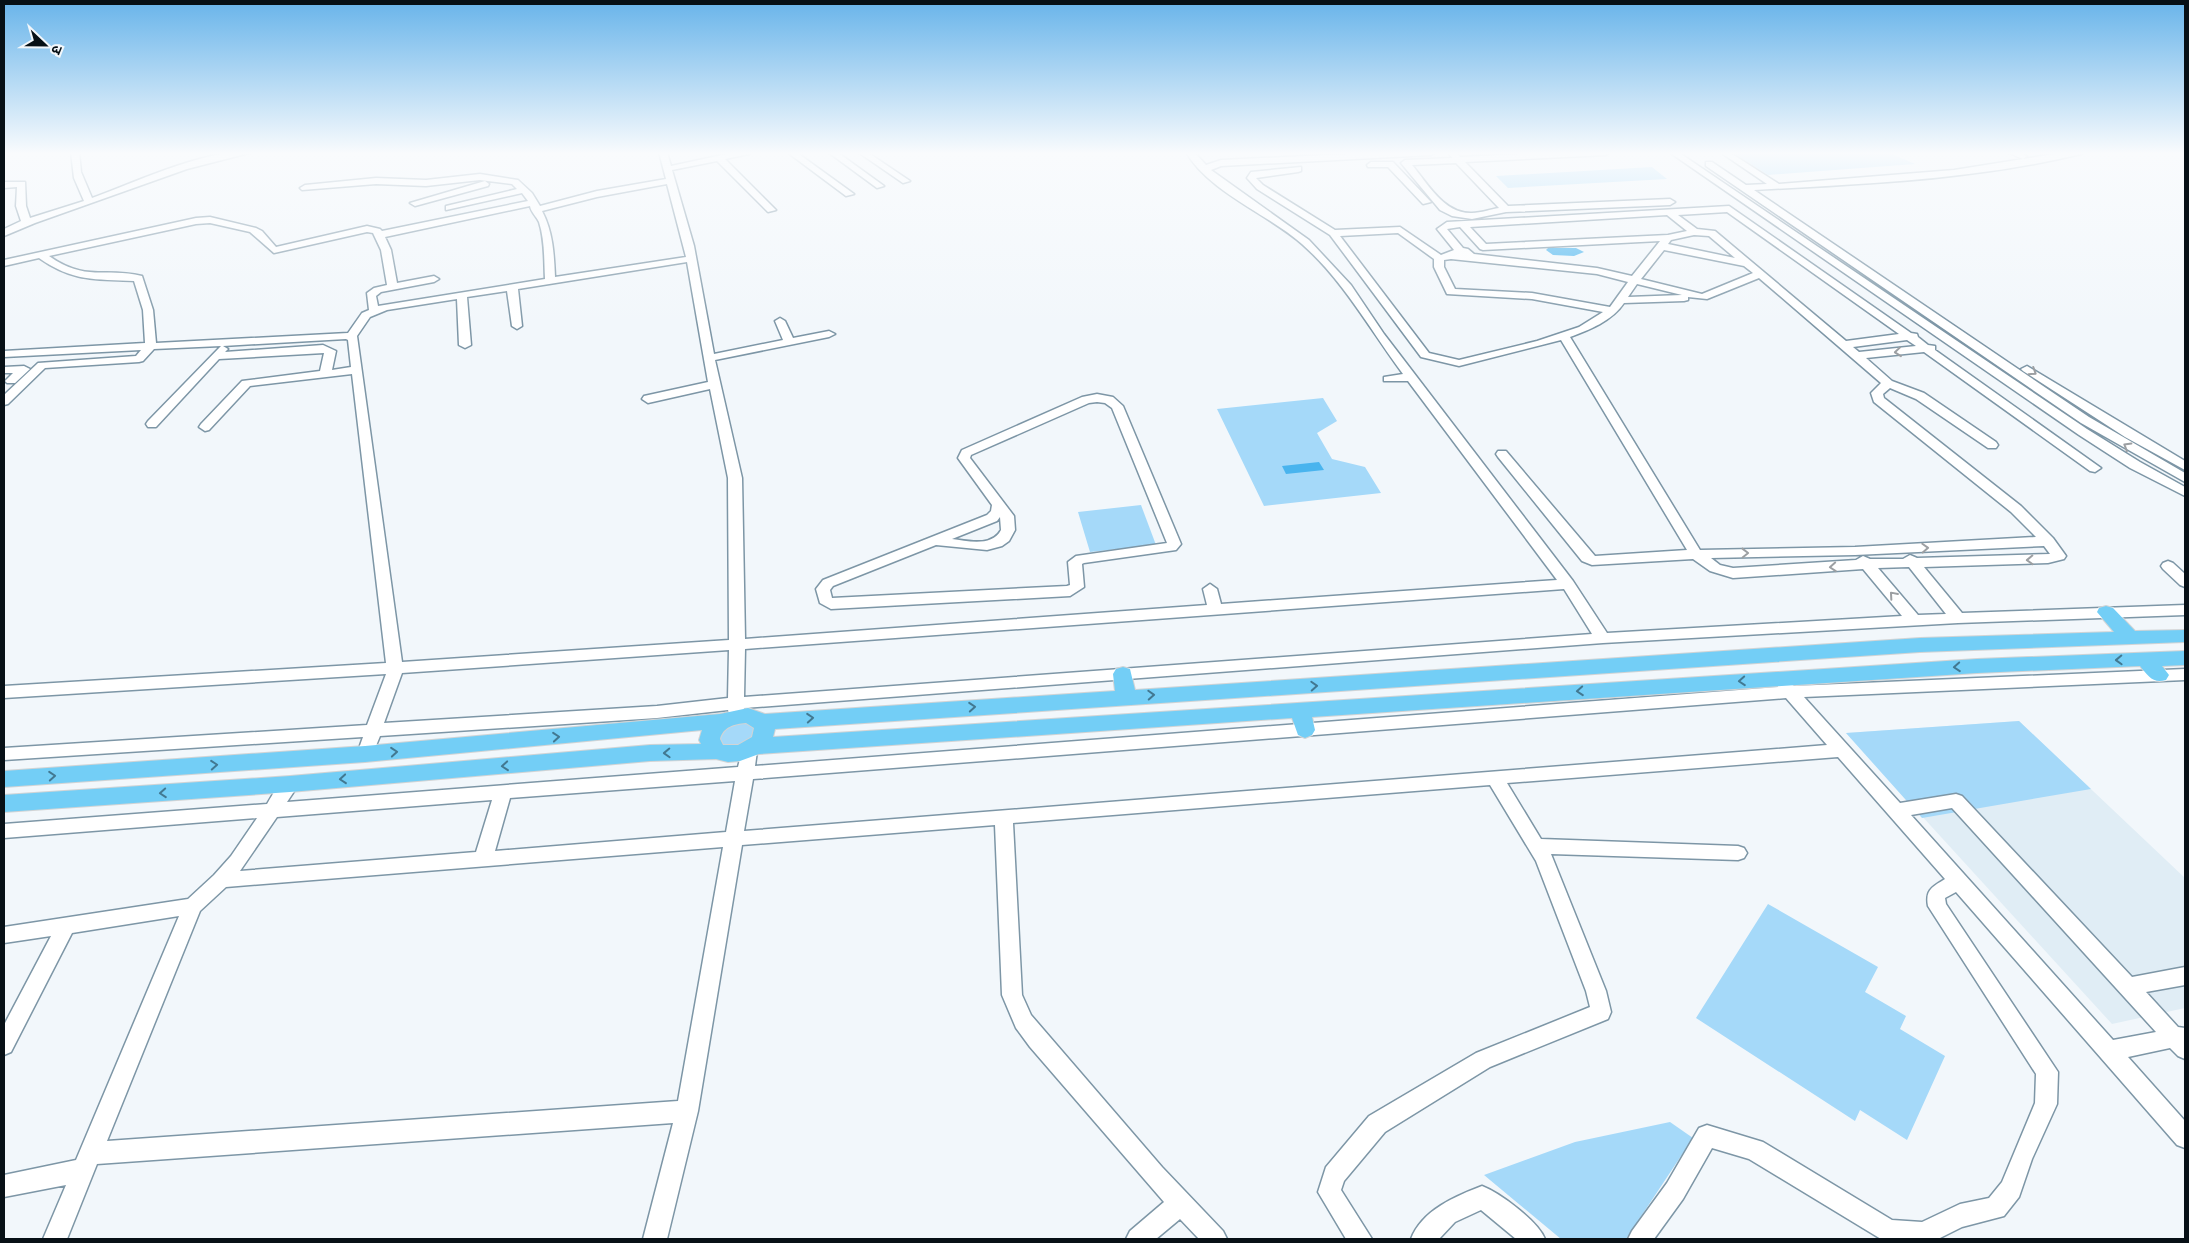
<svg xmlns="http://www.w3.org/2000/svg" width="2189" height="1243" font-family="Merriweather,'Noto Sans Devanagari',serif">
	<rect width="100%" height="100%" fill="#f2f7fb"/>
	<path fill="#e0edf5" d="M2019,721L2185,878V1008L2112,1024L1846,733Z"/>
	<path fill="#a5d9f9" d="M1732,152H1887L1915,164L1768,175Z
		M1652,167L1667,179L1508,188L1496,176Z
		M1323,398L1337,421L1317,433L1332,459L1365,467L1381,493L1264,506L1217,409Z
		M1141,505L1156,545L1090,552L1078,512Z
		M741,718L761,728L748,748L720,749L716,730Z
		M2019,721L2091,789L1922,818L1846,733Z
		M1768,904L1878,967L1865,992L1906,1016L1900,1029L1945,1056L1907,1140L1860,1110L1855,1121L1696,1018Z
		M1670,1122L1693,1138L1626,1239H1561L1484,1175L1575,1142Z"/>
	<path fill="#49b4ee" d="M1548,248H1576L1584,252L1574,256L1553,255L1546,250Z
		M1319,462L1324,470L1286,474L1282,466Z"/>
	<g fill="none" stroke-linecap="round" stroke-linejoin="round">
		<g stroke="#7d96a6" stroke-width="3">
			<path id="minor" d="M71,152H79L81,172L92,198C136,182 207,148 253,152L187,169L35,223L4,236V229L21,221L16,206L17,187L4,188V182H25L26,206L30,218L84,201L74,178Z
				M659,152H667L671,166L736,152H750L749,154L725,159L776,210L768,212L717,161L672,170L694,246L714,354L783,340L775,321L780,318L785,321L793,338L829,331L835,334L829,337L715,360L742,478L745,639L1207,605L1203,589L1210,584L1217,589L1221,604L1557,580L1408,381H1384V377L1403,374C1371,331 1343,280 1302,244C1268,214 1209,192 1186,152H1194L1206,165L1221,160L1389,152H1435L1431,155L1221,166L1211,170L1309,240L1351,285L1384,334L1573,581L1607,633L1902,616L1863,569L1733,578L1710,571L1693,559L1592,565L1582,561L1498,457L1496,454L1498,451H1506L1595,556L1687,550L1561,340L1459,366L1421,357L1330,235L1257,189L1247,178L1251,172L1301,167V171L1298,172L1256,178L1263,185L1335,230L1400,227L1441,255L1454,250L1437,229L1447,222L1729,206L1911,333L1917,334L1918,337L1928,345L1935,346V350L2101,468L2095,472L2090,471L1924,352L1866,358L1892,381L1924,393L1996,442L1998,445L1996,448H1988L1916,399L1890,388L1883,394L1884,398L2021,506L2053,538L2066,556L2064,559L2048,563L1924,567L1962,613L2185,605V615L1958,623L1603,643L744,708L742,716H730L728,710L657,718L380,736L371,758L365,760L359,758L357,754L363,737L4,760V748L367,725L386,674L4,698V686L386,663L352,374L250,386L209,430L205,431L199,427L201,424L242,381L320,371L324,353L219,359L156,427H148L146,424L148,421L221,346L154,349L143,361L139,362L45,368L8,404L4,405V395L38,363L136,356L141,350L4,357V351L145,343L143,310L134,281C95,279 73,282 39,258L4,266V260L196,218L210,217L256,228L262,231L276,247L367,226L380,229L382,231L528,201L522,193L446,210V206L517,189L512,184L480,180L426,186L376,184L302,190L300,188L305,185L376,178L426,180L480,174L518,180L532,193L540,206L597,191L666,179ZM667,184L686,257L555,277C554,254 553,232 542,211L597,197ZM530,206C531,212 536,216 539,222C545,240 544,261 545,279L378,306L376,296L381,292L434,282L439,279L434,276L397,283L391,250L385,237ZM1727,212L1899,334L1846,341L1715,231L1697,229L1678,215ZM1667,215L1687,231L1668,235L1486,244L1470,227ZM210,223L250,232L274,253L367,232L373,233L381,250L387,285L374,288L367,293L369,310L362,313L348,333L156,343L153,310L142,276C104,267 86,282 49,256L196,224ZM1460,227L1480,249L1483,250L1660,241L1632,276L1597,268L1474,254L1468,249L1463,248L1447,229ZM1398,233L1434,259V267L1447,294L1532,299L1603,312L1579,327L1537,341L1459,360L1429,353L1340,236ZM1694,235L1709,236L1735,258L1668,244L1671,240ZM1664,250L1744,266L1753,273L1702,294L1641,279ZM1451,259L1597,274L1628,282L1610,307L1532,293L1455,289L1444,267V260ZM687,262L708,382L644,396L642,399L648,403L710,389L728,478L729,640L402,662L357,336L370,317L387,310L457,299L459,345L465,348L471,345L467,297L507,291L512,326L517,329L522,326L518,289ZM1759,278L1881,383L1871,393L1874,402L2011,512L2036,537L1855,547L1700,550L1570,337C1589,330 1612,321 1624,303L1684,301L1688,300V297L1707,299ZM1637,284L1682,295L1628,297ZM346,339L348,340L351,367L332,370L336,351L323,345L225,352L228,349L223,346ZM1907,340L1916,346L1859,352L1853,347ZM2044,546L2050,554L1917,558L1910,555L1903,559H1870L1863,556L1856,560L1733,568L1720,565L1711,558L1855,555ZM1909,567L1946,614L1918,615L1878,568ZM1564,589L1592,634L744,697L745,649ZM729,650L728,698L657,706L384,723L402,673Z
				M787,152H796L854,194L846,196Z
				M828,152H837L884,186L877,188Z
				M858,152H867L910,181L903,183Z
				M1448,152H1456L1460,157L1565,152H1610L1606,155L1465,162L1508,206L1670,199L1675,202L1670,205L1506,212L1472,219L1452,216L1440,210L1401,163L1405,160L1452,158ZM1456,163L1499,208C1491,209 1481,213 1472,213C1444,214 1428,184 1412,165Z
				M1669,152H1678L2087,429L2140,462L2185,487V496L2130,468L2079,435Z
				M1720,152H1729L1779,184L1954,170L2067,152H2082L2081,154C1974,180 1863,184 1754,190L2089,417L2185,473V482L2081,423L1706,166V162H1712L1746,185L1767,184Z
				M2007,152H2018L2027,156L2023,159Z
				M1371,162H1393L1431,202L1423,204L1388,167H1368L1367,165Z
				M485,181L489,184L488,186L415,206L410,203Z
				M24,366L30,369L15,383H7L5,381L13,373H4V367Z
				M2027,366L2185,461V470L2125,437L2023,371L2021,369Z
				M1097,394L1113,397L1123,406L1181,544L1176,550L1084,563L1082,564L1084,587L1070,596L831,609L820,603L816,589L823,580L987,515L991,511L992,505L958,458L962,450L1082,397ZM1097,402L1105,403L1112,408L1167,543L1076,556L1068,562L1070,585L1067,586L832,598L830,590L833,586L936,545L987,550L1002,546L1009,541L1015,530L1014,516L970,458L971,455L1089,403ZM1000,517L1001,530C992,547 968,541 952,539L997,521Z
				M2168,561L2173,563L2185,574V587L2180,585L2163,569L2161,566L2163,563Z
				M2185,669V680L1804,697L1900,803L1956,794L1962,796L2132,977L2185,967V985L2146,992L2178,1027L2185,1028V1059L2178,1056L2170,1048L2128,1057L2185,1121V1148L2177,1145L1956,892L1945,898L1946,904L2058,1072L2057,1104L2032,1159L2019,1197L2004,1216L1962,1227L1938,1239H1881L1749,1159L1712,1148L1683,1199L1654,1239H1628L1632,1231L1667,1183L1699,1128L1707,1125L1763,1142L1892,1220L1922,1222L1960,1204L1989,1198L2002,1182L2035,1103L2036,1074L1928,906C1925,890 1932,887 1945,879L1838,757L1507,783L1541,839L1738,846L1744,848L1747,853L1744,858L1738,860L1551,854L1606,991L1611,1012L1608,1019L1490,1067L1385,1132L1344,1181L1341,1190L1372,1239H1346L1318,1192L1326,1167L1369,1116L1476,1053L1590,1007L1586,991L1536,861L1490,785L1013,823L1022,995L1031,1015L1162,1167L1223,1231L1227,1239H1199L1180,1219L1156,1239H1126L1130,1231L1164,1202L1030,1047L1016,1028L1002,995L995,825L742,845L698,1111L667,1239H643L673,1123L97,1164L67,1239H43L66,1185L4,1197V1175L76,1160L179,916L72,933L11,1052L4,1055V1025L51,936L4,943V927L188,899L214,875L231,856L257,818L4,838V824L267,804C274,793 281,775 296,779L299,784L287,802L738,767L743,747L749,745L755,747L757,751L755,766L1778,687L1780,683L1786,681L1794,686ZM1786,698L1827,745L744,831L753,779ZM735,781L726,832L495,851L510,798ZM492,800L476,852L240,871L277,817ZM1952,808L2156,1032L2113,1040L1911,815ZM723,847L678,1101L107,1141L200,911L226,887Z
				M1482,1186C1500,1193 1538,1221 1545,1239H1516L1481,1210L1455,1222L1439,1239H1411C1422,1210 1456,1196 1482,1186Z"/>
		</g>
		<g stroke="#d2d4d5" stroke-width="2">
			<path id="major" d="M2106,606L2113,608L2135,631L2185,630V642L1920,652L775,729L773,737L1977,659L2185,651V665L2162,666L2169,675L2166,680C2153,684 2148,676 2140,666L1977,673L1312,717L1315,730L1312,735L1305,738L1298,735L1292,718L759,754L740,761L728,762L716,759L650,761L290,792L4,812V795L290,776L650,745L701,744L699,740L702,730L365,762L4,787V771L365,746L720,714L748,708L765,714L1115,691L1113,674L1116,669L1123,667L1130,669L1135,690L1920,638L2114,632L2097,612L2099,608ZM746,723L754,728L752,737L738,745H723L720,739C723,727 734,724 746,723Z"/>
		</g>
		<use href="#minor" fill="#fff" fill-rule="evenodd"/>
		<use href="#major" fill="#73cef6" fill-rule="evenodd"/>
	</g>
	<defs><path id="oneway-chevron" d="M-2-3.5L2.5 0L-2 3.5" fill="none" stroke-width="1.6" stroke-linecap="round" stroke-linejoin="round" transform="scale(1.25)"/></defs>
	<g stroke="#9c9fa2">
		<use href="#oneway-chevron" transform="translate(1898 352) rotate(174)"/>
		<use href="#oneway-chevron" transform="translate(2033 372) rotate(33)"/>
		<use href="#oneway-chevron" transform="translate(2127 446) rotate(-149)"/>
		<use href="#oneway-chevron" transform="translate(1925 548) rotate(-3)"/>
		<use href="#oneway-chevron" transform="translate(1745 553) rotate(-1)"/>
		<use href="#oneway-chevron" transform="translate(2030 560) rotate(178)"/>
		<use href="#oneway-chevron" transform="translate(1833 567) rotate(176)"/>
		<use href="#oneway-chevron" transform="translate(1893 595) rotate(-131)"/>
	</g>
	<g stroke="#427891">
		<use href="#oneway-chevron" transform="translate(2119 660) rotate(178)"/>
		<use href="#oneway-chevron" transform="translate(1957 667) rotate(176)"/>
		<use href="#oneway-chevron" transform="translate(1742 681) rotate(176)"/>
		<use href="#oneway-chevron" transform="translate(1314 686) rotate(-3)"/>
		<use href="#oneway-chevron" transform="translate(1580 691) rotate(176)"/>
		<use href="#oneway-chevron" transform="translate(1151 695) rotate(-3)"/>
		<use href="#oneway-chevron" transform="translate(972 707) rotate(-4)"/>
		<use href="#oneway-chevron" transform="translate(810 718) rotate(-4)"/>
		<use href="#oneway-chevron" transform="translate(556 737) rotate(-5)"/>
		<use href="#oneway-chevron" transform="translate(394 752) rotate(-5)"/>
		<use href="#oneway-chevron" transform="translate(667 753) rotate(178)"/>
		<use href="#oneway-chevron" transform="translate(214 765) rotate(-4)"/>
		<use href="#oneway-chevron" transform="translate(505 766) rotate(175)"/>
		<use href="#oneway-chevron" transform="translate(52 776) rotate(-4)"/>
		<use href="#oneway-chevron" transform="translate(343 779) rotate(175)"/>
		<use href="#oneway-chevron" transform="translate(163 793) rotate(176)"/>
	</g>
	<linearGradient id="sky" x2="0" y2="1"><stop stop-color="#68b4ea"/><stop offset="0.47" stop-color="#f9fbfd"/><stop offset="1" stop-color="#f9fbfd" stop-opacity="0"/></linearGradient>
	<rect width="2189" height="326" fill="url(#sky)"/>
	<rect width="2189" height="1243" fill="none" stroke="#071016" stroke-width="10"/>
	<g transform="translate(45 45) rotate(112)" stroke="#f2f7fb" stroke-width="4" paint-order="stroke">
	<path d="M0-4L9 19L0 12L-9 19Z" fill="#071016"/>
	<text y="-8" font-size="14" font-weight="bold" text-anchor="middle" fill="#071016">उ</text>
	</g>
</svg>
